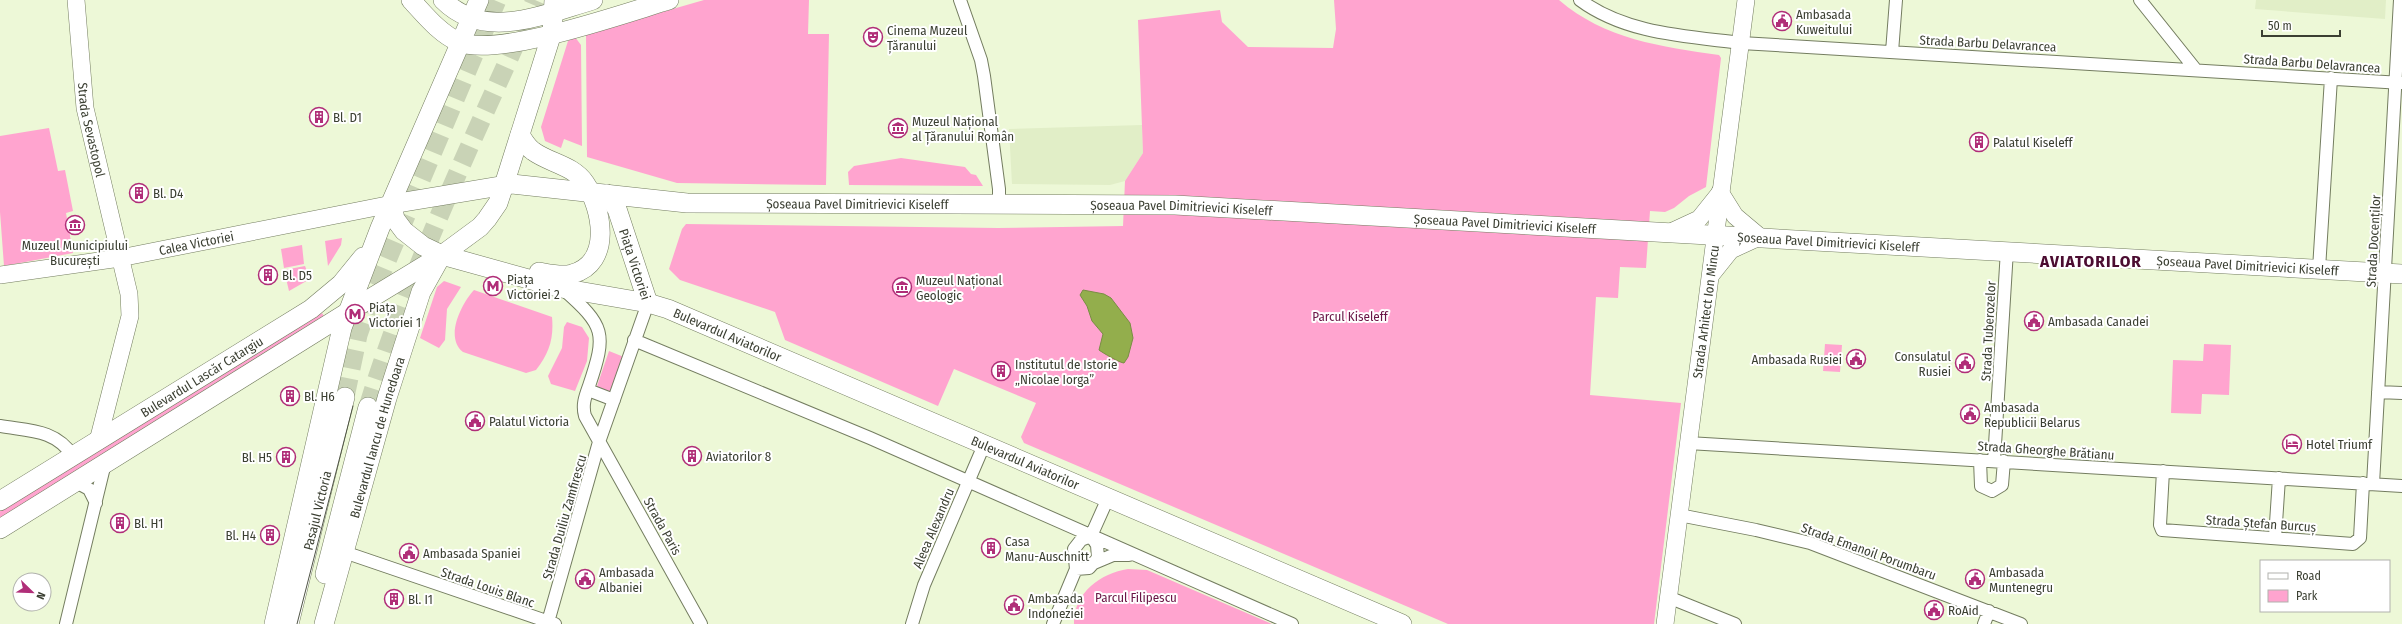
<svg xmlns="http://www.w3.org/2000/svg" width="2402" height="624" font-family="'Fira Sans Condensed',sans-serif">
	<rect width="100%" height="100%" fill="#edf8d7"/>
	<path fill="#e1eec7" d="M2256,0H2386L2385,19L2255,9Z
		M1142,125L1143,153L1125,181L1110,185L1012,184L1009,129Z"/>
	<path fill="#ffa4cf" d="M704,0H809L808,34H829L826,185L677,183L587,157L586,34Z
		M1334,0H1559C1604,39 1662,47 1719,55L1721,58L1706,187L1689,196L1674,208L1665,212L1650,211L1646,268L1620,267L1618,298L1596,297L1590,395L1681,403L1654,624H1448L1024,443L1021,437L1036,403L954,369L938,406L785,340L775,312L680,280L669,269L682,229L686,224L998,228L1123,226L1125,181L1143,153L1138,20L1220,10L1222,22L1248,47L1333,48L1336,29Z
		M575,37L581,45L582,146L564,139L561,148L545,141L541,127L568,41Z
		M49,128L58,171L65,170L73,211L66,213L73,253L4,266L0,212V136Z
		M901,158L965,167L971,174L976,175L983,186L849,185L848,172L854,166Z
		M342,238L341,245L328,266L325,241Z
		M302,245L304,264L284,268L281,249Z
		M305,266L310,279L289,291L284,270Z
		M444,281L461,287L447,309L445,340L439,348L420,338L437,287Z
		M474,290L552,317C554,339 549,353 536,370L526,373L463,352C444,337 462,303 474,290Z
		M322,313L326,320L0,519V510Z
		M567,322L582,327L589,338L587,361L575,391L551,384L548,376L562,348L564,327Z
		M1825,344L1842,345L1840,372L1823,371Z
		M2204,344L2231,345L2229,395L2202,394L2201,414L2171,413L2173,360L2203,361Z
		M609,351L624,357L612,393L596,389Z
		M1128,569L1147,570L1272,624H1074C1073,594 1100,573 1128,569Z"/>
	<path fill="#93ae4c" stroke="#798d44" d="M1083,290L1104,294L1111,298L1130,323L1133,338L1128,357L1124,363C1120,363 1103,353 1099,350L1103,334L1092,321L1087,306L1080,295Z"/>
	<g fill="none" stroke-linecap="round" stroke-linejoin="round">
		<path stroke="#c9d3b6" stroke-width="19" stroke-dasharray="19 10" stroke-linecap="butt" d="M345,397L358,335L369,303L497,0
			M368,407C411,267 476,134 535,0"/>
		<g stroke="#747d60" stroke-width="14">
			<path id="street" d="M960,0L981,60L984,76L999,189V205
				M1580,0C1626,34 1686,36 1741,43L2402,83
				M2140,0L2196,70
				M1892,52L1896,0
				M2319,269L2331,78
				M563,289C605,326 607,333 589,386C585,397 582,405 585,416L701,624
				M634,340L870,438L1292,624
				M588,390L614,400
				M2378,392L2402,393
				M0,426C29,431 55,429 73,456
				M1688,443L2402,486
				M1980,460L1981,486L1992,491L2002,485L2004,461
				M1994,461L2007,250
				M2163,471L2160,525L2162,530L2353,544L2360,538L2363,483
				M76,482L89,489L96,503
				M2373,484L2400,0
				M1679,515L1756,530L1810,543L2021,624
				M2275,538L2279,478
				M344,552L555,624
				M1094,563L1113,555H1129
				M1076,569L1089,568L1098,558L1097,545L1091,536
				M1668,597L1735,624
				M548,622L599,442L648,303
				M66,624L105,463
				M912,624L924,585L984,445
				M1053,624L1076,569L1074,549L1081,540L1091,536L1108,498
				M1984,624L1989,611"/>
		</g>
		<g stroke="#747d60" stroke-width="18">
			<g id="secondary">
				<path id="s1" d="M76,0L85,108L129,294L130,316L98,441"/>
				<path d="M1720,192L1735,216L1760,237"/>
				<path d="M1671,232L1699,219L1719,194"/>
				<path id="s2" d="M0,275L120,258L392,204"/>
				<path d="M1711,275L1731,250L1757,238"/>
				<path id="s3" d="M1665,624L1746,0"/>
			</g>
		</g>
		<g stroke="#747d60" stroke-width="20">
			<g id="primary">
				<path d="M411,0C425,15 440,34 459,42C498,58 625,13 669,0"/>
				<path d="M443,0C485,42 544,14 593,0"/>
				<path d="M520,135C524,141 527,147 533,151C549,163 573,165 585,183C602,208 613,263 572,274C562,277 550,274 539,272"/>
				<path id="s4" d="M607,194L617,209L648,303"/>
				<path id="s5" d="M392,204L512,184L687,203L1175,205L2402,274"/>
				<path id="s6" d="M392,204L395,219L404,231L423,246L442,255L561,288L648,303L668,309L1402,624"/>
				<path id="s7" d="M0,501L311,309L341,284L363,257"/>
				<path d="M0,529L348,312L442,255L480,227L487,219L498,203L504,185L552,33L554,0"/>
				<path d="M325,574L368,407"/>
				<path d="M274,624L342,328L380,228L479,0"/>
				<path id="s8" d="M289,624L345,397"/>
				<path id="s9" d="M324,624L387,398L421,292L440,258"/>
			</g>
		</g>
		<use href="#street" stroke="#fff" stroke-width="12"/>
		<use href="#secondary" stroke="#fff" stroke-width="17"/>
		<use href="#primary" stroke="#fff" stroke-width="19"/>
		<path stroke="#4f5445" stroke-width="1" d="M297,624L353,406"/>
	</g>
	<defs>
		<g id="civic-ring" transform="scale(1)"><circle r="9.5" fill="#fff" stroke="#b02e78" stroke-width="1.5"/><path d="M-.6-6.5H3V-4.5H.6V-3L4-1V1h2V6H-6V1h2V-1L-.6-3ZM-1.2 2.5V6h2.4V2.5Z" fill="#b02e78"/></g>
		<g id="theatre-ring" transform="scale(1)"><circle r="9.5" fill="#fff" stroke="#b02e78" stroke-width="1.5"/><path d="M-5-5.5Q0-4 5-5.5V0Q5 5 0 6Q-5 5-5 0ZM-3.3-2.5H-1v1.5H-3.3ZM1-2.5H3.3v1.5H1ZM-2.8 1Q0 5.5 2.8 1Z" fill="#b02e78"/></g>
		<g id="building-ring" transform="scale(1)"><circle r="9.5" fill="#fff" stroke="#b02e78" stroke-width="1.5"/><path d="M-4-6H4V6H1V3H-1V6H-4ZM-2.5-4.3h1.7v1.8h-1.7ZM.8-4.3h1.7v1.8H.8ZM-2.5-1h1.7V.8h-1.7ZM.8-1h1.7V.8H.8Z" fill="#b02e78"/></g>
		<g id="museum-ring" transform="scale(1)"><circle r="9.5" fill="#fff" stroke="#b02e78" stroke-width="1.5"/><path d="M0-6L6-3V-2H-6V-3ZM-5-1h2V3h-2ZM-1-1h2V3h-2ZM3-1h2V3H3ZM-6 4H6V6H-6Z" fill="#b02e78"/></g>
		<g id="metro-ring" transform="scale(1)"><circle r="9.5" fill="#fff" stroke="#b02e78" stroke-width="1.5"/><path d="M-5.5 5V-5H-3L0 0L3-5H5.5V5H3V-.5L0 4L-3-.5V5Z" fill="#b02e78"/></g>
		<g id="hotel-ring" transform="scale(1)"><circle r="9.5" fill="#fff" stroke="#b02e78" stroke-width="1.5"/><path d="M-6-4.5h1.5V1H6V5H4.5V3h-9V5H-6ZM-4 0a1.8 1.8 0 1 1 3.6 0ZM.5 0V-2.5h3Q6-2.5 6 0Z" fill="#b02e78"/></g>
	</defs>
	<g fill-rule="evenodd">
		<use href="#civic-ring" x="1782" y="21"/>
		<use href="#theatre-ring" x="873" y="37"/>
		<use href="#building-ring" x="319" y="117"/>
		<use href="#museum-ring" x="898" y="128"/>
		<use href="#building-ring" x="1979" y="142"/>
		<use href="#building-ring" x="139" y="193"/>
		<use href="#museum-ring" x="75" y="225"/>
		<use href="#building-ring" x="268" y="275"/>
		<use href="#metro-ring" x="493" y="286"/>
		<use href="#museum-ring" x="902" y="287"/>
		<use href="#metro-ring" x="355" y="314"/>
		<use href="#civic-ring" x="2034" y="321"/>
		<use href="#civic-ring" x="1856" y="359"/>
		<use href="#civic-ring" x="1965" y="363"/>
		<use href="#building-ring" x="1001" y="371"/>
		<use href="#building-ring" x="290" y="396"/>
		<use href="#civic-ring" x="1970" y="414"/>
		<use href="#civic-ring" x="475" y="421"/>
		<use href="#hotel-ring" x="2292" y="444"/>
		<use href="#building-ring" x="692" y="456"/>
		<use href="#building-ring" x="286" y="457"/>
		<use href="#building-ring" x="120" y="523"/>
		<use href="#building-ring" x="270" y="535"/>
		<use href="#building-ring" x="991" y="548"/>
		<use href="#civic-ring" x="409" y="553"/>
		<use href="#civic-ring" x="585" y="579"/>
		<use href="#civic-ring" x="1975" y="579"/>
		<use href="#building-ring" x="394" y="599"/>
		<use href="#civic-ring" x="1014" y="605"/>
		<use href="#civic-ring" x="1934" y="610"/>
	</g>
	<g text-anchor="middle" stroke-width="4" stroke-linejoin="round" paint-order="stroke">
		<g font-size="13" fill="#3b3f32" stroke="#fff" text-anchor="start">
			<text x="1796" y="19">Ambasada<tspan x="1796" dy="15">Kuweitului</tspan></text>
			<text x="887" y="35">Cinema Muzeul<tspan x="887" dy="15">Țăranului</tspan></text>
			<text x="333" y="122">Bl. D1</text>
			<text x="912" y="126">Muzeul Național<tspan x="912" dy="15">al Țăranului Român</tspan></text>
			<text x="1993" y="147">Palatul Kiseleff</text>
			<text x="153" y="198">Bl. D4</text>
			<text x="75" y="250" text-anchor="middle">Muzeul Municipiului<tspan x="75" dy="15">București</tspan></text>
			<text x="282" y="280">Bl. D5</text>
			<text x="507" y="284">Piața<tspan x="507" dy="15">Victoriei 2</tspan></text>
			<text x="916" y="285">Muzeul Național<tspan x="916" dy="15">Geologic</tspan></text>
			<text x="369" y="312">Piața<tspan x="369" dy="15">Victoriei 1</tspan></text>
			<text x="2048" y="326">Ambasada Canadei</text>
			<text x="1951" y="361" text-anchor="end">Consulatul<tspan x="1951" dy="15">Rusiei</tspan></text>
			<text x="1842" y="364" text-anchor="end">Ambasada Rusiei</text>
			<text x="1015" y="369">Institutul de Istorie<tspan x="1015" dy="15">„Nicolae Iorga”</tspan></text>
			<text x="304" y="401">Bl. H6</text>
			<text x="1984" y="412">Ambasada<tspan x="1984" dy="15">Republicii Belarus</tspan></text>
			<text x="489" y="426">Palatul Victoria</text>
			<text x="2306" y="449">Hotel Triumf</text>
			<text x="706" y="461">Aviatorilor 8</text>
			<text x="272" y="462" text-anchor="end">Bl. H5</text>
			<text x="134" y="528">Bl. H1</text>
			<text x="256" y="540" text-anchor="end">Bl. H4</text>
			<text x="1005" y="546">Casa<tspan x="1005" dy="15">Manu-Auschnitt</tspan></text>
			<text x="423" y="558">Ambasada Spaniei</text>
			<text x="599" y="577">Ambasada<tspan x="599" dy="15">Albaniei</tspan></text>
			<text x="1989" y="577">Ambasada<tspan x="1989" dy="15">Muntenegru</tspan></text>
			<text x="1028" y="603">Ambasada<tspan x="1028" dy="15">Indoneziei</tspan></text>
			<text x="408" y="604">Bl. I1</text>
			<text x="1948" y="615">RoAid</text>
		</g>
		<g font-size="13" fill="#3b3f32" stroke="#fff">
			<text transform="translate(1988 43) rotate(3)" y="5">Strada Barbu Delavrancea</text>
			<text transform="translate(2312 63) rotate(4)" y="5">Strada Barbu Delavrancea</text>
			<text dy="5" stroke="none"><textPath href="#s1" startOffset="131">Strada Sevastopol</textPath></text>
			<text dy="5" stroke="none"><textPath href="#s5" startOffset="468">Șoseaua Pavel Dimitrievici Kiseleff</textPath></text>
			<text dy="5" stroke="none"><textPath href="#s5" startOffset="792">Șoseaua Pavel Dimitrievici Kiseleff</textPath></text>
			<text dy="5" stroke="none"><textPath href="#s5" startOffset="1116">Șoseaua Pavel Dimitrievici Kiseleff</textPath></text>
			<text dy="5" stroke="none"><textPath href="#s5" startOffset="1440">Șoseaua Pavel Dimitrievici Kiseleff</textPath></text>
			<text transform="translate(2373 241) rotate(-87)" y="5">Strada Docenților</text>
			<text dy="5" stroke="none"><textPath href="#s2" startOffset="199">Calea Victoriei</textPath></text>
			<text dy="5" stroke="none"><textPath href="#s4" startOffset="76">Piața Victoriei</textPath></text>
			<text dy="5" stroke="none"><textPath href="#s5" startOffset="1860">Șoseaua Pavel Dimitrievici Kiseleff</textPath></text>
			<text dy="5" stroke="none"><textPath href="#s3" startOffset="315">Strada Arhitect Ion Mincu</textPath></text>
			<text transform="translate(1988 331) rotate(-87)" y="5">Strada Tuberozelor</text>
			<text dy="5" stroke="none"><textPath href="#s6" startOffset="373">Bulevardul Aviatorilor</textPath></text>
			<text dy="5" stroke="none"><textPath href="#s7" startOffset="237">Bulevardul Lascăr Catargiu</textPath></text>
			<text dy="5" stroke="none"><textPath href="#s9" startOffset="194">Bulevardul Iancu de Hunedoara</textPath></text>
			<text transform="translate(2046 450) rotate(4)" y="5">Strada Gheorghe Brătianu</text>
			<text dy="5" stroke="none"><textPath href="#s6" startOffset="697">Bulevardul Aviatorilor</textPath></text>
			<text dy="5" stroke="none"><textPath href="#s8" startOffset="117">Pasajul Victoria</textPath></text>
			<text transform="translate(564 517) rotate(-74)" y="5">Strada Duiliu Zamfirescu</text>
			<text transform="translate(2261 523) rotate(4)" y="5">Strada Ștefan Burcuș</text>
			<text transform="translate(663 526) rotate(61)" y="5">Strada Paris</text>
			<text transform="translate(933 528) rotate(-67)" y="5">Aleea Alexandru</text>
			<text transform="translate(1869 551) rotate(20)" y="5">Strada Emanoil Porumbaru</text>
			<text transform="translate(488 587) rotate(19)" y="5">Strada Louis Blanc</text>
		</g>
		<g font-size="13" fill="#6a1646" stroke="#fff">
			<text x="1350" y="321">Parcul Kiseleff</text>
			<text x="1136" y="602">Parcul Filipescu</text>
		</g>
		<g font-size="17" font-weight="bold" letter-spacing="1" fill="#4b0c30" stroke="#fff">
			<text x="2091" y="267">AVIATORILOR</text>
		</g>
	</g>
	<rect x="2260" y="560" width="130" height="52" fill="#ffffff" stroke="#b1b2ad"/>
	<rect x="2268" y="573" width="20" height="6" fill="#ffffff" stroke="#b1b2ad"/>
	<text x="2296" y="580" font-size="12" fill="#3b3f32">Road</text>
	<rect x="2268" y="590" width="20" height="12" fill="#ffa4cf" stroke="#b1b2ad"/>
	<text x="2296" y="600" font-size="12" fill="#3b3f32">Park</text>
	<g transform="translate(32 592) rotate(113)"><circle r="19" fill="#ffffff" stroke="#b1b2ad"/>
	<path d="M0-3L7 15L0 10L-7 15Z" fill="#b02e78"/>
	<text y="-6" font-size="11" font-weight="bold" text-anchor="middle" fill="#3b3f32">N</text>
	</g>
	<path d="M2262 30v6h78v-6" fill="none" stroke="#3b3f32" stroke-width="2"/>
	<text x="2268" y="30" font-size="12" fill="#3b3f32" stroke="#ffffff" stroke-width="3" paint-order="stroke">50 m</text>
</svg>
